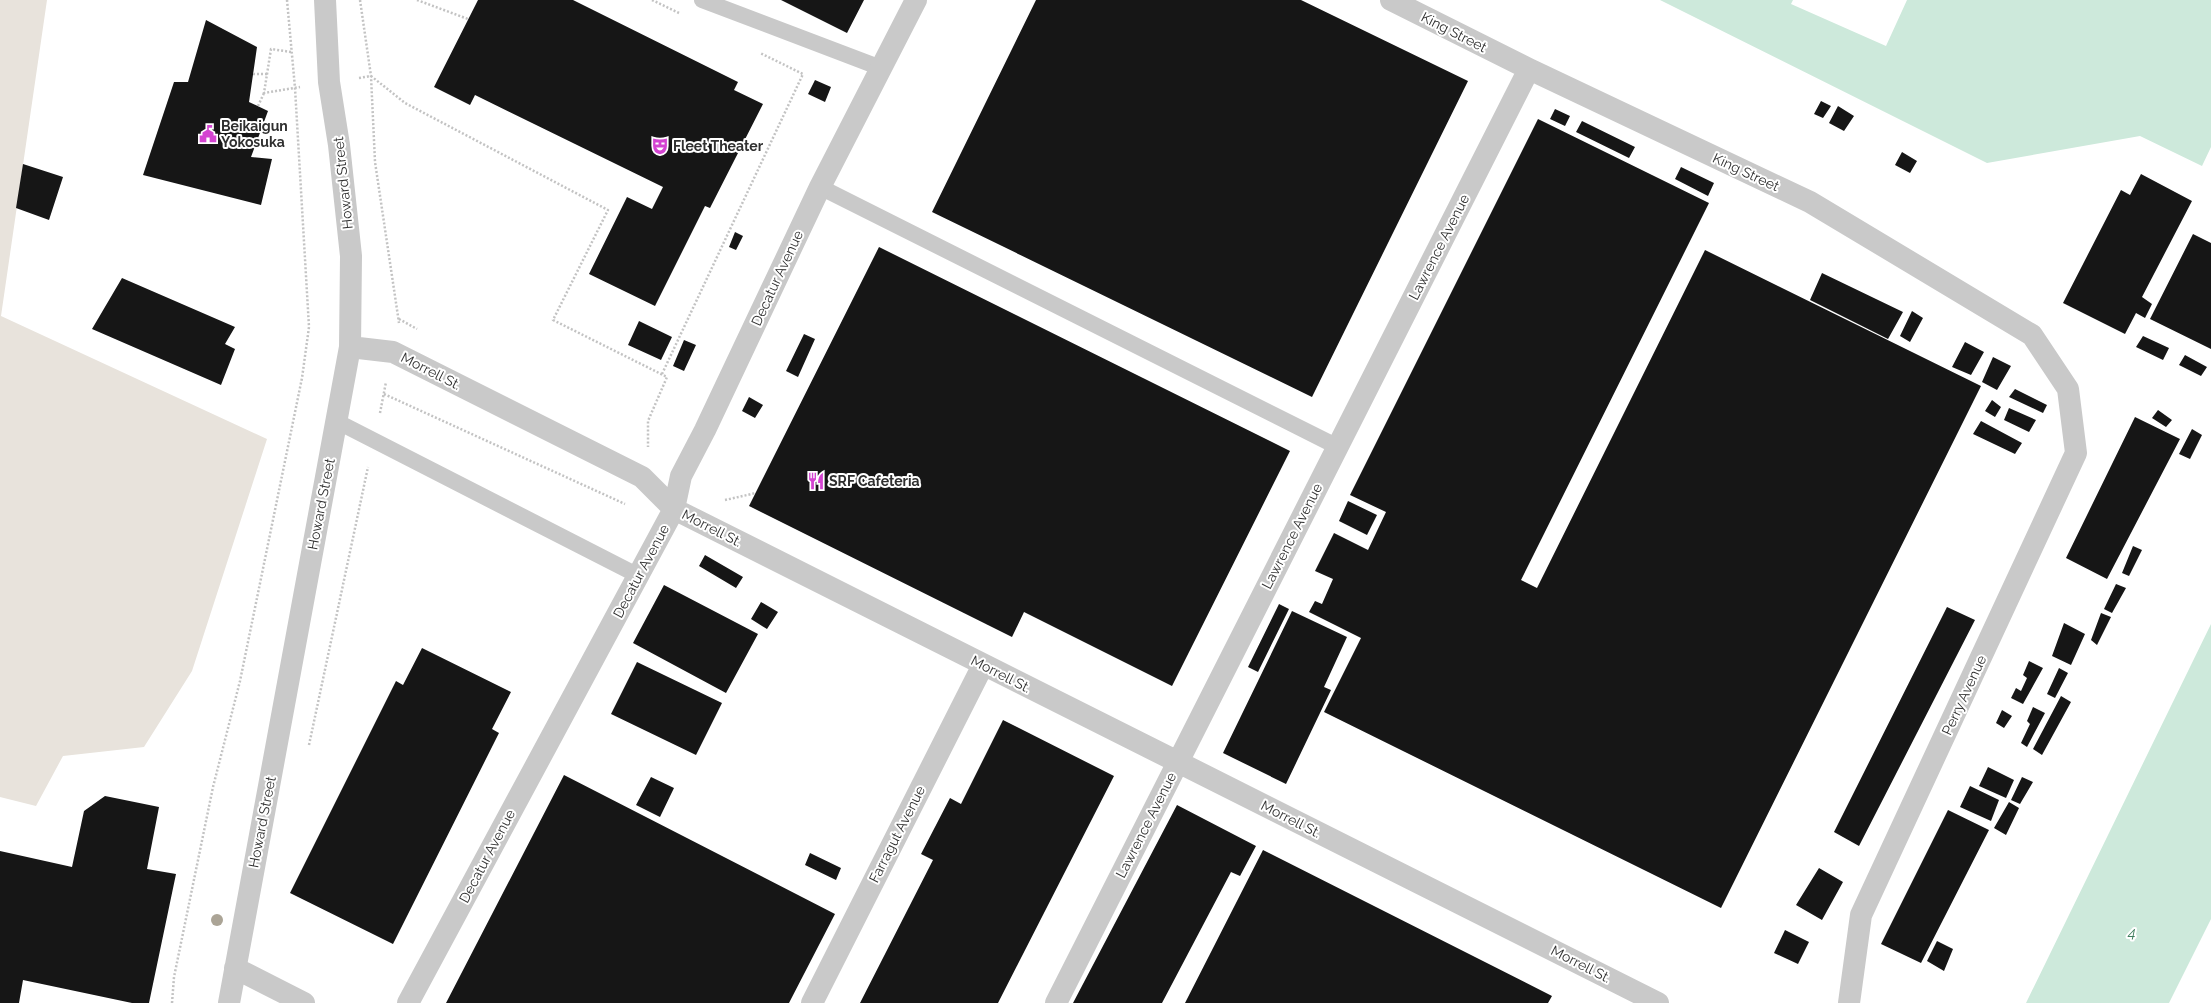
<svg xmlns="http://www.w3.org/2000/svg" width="2211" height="1003" font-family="Raleway,sans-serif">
	<rect width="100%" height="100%" fill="#fff"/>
	<path fill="#e8e3dc" d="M0,0H47L1,316L267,439L192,671L144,747L63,756L36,806L0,797Z"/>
	<path fill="#cde9db" d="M1660,0H1793L1791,4L1886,46L1907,0H2211V147L2202,166L2140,136L1987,163Z
		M2211,624V919L2169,1003H2026Z"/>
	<path fill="#161616" d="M478,0H573L738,82L734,90L763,104L710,208L705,206L655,306L589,274L627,197L652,209L663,187L475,95L470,105L434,87Z
		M781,0H864L847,33Z
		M1036,0H1301L1468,81L1312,397L932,212Z
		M206,20L257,47L249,102L268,111L251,157L272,159L261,205L143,175L174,82H188Z
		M815,80L831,87L825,102L808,94Z
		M1821,101L1831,106L1823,118L1814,114Z
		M1838,106L1854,116L1844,131L1829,123Z
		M1555,109L1570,116L1565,126L1550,119Z
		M1538,119L1709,203L1521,580L1537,588L1705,250L1981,386L1721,908L1324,712L1361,638L1309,612L1315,601L1322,604L1333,579L1315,571L1334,533L1368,550L1386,512L1350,495Z
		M1582,121L1635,147L1629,158L1576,132Z
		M1902,152L1917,161L1910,173L1895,165Z
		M23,164L63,177L49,220L16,208Z
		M1681,167L1714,183L1708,196L1675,179Z
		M2141,174L2192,201L2142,297L2152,304L2145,318L2136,313L2125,334L2063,303L2121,190L2130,195Z
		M735,232L743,236L736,250L729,247Z
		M2193,234L2211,243V349L2150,319Z
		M879,247L1290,451L1172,686L1024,612L1012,637L749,506Z
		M1822,273L1903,312L1888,339L1810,300Z
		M122,278L235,327L225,344L235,349L221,385L92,329Z
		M1912,311L1923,318L1910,342L1900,336Z
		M639,321L672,337L661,360L628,345Z
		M804,334L815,339L798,377L786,371Z
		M2143,336L2169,348L2163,360L2136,347Z
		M684,340L696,345L684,371L673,366Z
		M1965,342L1984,352L1971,375L1952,367Z
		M2185,355L2207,367L2201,376L2179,365Z
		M1993,357L2011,366L1997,390L1982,382Z
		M2015,389L2047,405L2043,413L2009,397Z
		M749,397L763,405L755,418L742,411Z
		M1992,400L2001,407L1995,417L1985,411Z
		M2009,408L2036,420L2029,432L2004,420Z
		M2158,410L2172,420L2166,427L2152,418Z
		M2135,417L2180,439L2107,579L2066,558Z
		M1981,421L2022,443L2015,454L1973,434Z
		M2192,429L2202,435L2190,459L2179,454Z
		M1348,501L1377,515L1367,535L1339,521Z
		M2133,546L2142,550L2129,576L2122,573Z
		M705,555L743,577L736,588L699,566Z
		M2116,584L2126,588L2112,613L2104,609Z
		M664,585L758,634L726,693L633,643Z
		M761,602L778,612L767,629L751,619Z
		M1279,604L1289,609L1258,672L1248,667Z
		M1947,607L1975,620L1859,846L1834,832Z
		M1292,611L1347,637L1324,687L1331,690L1286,784L1223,753Z
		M2101,613L2111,617L2097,645L2091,640Z
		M2064,623L2085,634L2071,665L2052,656Z
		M422,648L511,692L492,729L499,733L393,944L290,893L396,681L403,685Z
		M2029,661L2043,668L2023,704L2011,698L2016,688L2021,691L2027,678L2023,675Z
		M637,662L722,703L696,755L611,714Z
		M2059,668L2068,673L2055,698L2047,694Z
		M2061,696L2071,702L2042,755L2033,749Z
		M2033,707L2045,713L2027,747L2021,743L2030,724L2027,721Z
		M2002,710L2012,716L2004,728L1996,723Z
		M1003,720L1114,776L998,1003H860L933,860L921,854L950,798L961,804Z
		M1988,767L2014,780L2006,798L1979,786Z
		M564,775L835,914L789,1003H446Z
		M651,777L674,788L660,817L636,805Z
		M2022,777L2033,782L2020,804L2011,800Z
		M1970,786L1999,800L1991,821L1960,807Z
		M105,796L159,807L147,869L176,874L149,1003H132L23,980L19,1003H0V851L72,867L84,811Z
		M2009,802L2019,808L2006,835L1994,828Z
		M1177,805L1256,846L1240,876L1231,872L1162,1003H1073Z
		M1948,810L1989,830L1921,963L1881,944Z
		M1263,850L1552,996L1548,1003H1185Z
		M810,853L841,868L836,880L805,865Z
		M1819,868L1843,882L1822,920L1796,905Z
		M1785,930L1809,942L1798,964L1774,953Z
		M1937,941L1953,949L1944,971L1927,961Z"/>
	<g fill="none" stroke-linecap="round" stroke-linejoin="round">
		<path stroke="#c3c3c3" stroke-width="2.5" stroke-dasharray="2 2" stroke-linecap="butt" d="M360,0L371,76L375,162L399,323
			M417,0L468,19
			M652,0L679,13
			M291,52L271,49L264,93L300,87
			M253,74H267
			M359,78L371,76L405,103L608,210L553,320L667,377L648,421V447
			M258,106L264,93
			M399,319L417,329
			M662,374L803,74L760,53
			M384,394L625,504
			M380,413L386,382
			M725,500L756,493
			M309,745L368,467
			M172,1003L174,977L213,787L240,681L302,378L309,327L295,88L287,0"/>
		<path stroke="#c9c9c9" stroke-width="16" d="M702,0L881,68
			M820,187L1338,447
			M336,421L639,576"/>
		<path stroke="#c9c9c9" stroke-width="22" d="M1391,0L1529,69L1810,202L2032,335L2068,389L2076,453L1861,915L1849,1003
			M350,347L393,352L642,477L674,509L1658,1003
			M235,968L304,1003
			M229,1003L350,347L351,256L339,145L329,82L325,0
			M408,1003L674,509L681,476L705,430L820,187L916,0
			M812,1003L983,665
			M1056,1003L1529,69"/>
	</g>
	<circle fill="#aba496" cx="217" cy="920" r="6"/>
	<defs>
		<g id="civic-bare" transform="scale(1.38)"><path d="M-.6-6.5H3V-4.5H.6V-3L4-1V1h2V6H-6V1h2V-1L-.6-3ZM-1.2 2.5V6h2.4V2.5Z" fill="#d444d1" stroke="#fff" stroke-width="2.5" paint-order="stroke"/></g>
		<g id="theatre-bare" transform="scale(1.38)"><path d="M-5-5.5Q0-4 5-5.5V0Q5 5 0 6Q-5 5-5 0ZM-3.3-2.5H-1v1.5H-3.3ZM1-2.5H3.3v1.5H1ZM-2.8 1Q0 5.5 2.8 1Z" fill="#d444d1" stroke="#fff" stroke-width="2.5" paint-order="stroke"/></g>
		<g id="restaurant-bare" transform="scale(1.38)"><path d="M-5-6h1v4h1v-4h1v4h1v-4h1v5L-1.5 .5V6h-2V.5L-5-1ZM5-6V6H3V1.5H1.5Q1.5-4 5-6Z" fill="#d444d1" stroke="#fff" stroke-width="2.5" paint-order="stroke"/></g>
	</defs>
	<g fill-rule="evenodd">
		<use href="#civic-bare" x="208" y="134"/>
		<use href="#theatre-bare" x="660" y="146"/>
		<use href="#restaurant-bare" x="816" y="481"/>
	</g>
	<g text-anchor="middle" stroke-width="4" stroke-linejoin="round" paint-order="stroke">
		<g font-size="14" fill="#2f2f2f" stroke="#fff">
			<text transform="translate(1454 32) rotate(27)" y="5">King Street</text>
			<text transform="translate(1746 172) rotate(25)" y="5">King Street</text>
			<text transform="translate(343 183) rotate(-96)" y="5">Howard Street</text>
			<text transform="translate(1439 247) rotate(-63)" y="5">Lawrence Avenue</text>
			<text transform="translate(777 278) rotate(-65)" y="5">Decatur Avenue</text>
			<text transform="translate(431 371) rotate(27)" y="5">Morrell St.</text>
			<text transform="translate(321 504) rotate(-79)" y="5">Howard Street</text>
			<text transform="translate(712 528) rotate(27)" y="5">Morrell St.</text>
			<text transform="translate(1292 536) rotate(-63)" y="5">Lawrence Avenue</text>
			<text transform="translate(641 571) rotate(-62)" y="5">Decatur Avenue</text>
			<text transform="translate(1001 674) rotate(27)" y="5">Morrell St.</text>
			<text transform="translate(1964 695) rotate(-65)" y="5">Perry Avenue</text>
			<text transform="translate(1291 819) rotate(27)" y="5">Morrell St.</text>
			<text transform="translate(262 822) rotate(-79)" y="5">Howard Street</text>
			<text transform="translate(1146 825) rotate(-63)" y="5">Lawrence Avenue</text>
			<text transform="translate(897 834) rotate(-63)" y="5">Farragut Avenue</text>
			<text transform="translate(487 856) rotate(-62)" y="5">Decatur Avenue</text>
			<text transform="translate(1581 964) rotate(27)" y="5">Morrell St.</text>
		</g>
		<g font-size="14" font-weight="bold" fill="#2f2f2f" stroke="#fff" text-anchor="start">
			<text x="221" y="131">Beikaigun<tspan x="221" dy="16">Yokosuka</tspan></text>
			<text x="673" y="151">Fleet Theater</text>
			<text x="829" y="486">SRF Cafeteria</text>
		</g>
		<g font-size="15" font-style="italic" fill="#407e5e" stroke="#fff">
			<text x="2132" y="938">4</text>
		</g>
	</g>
</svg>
